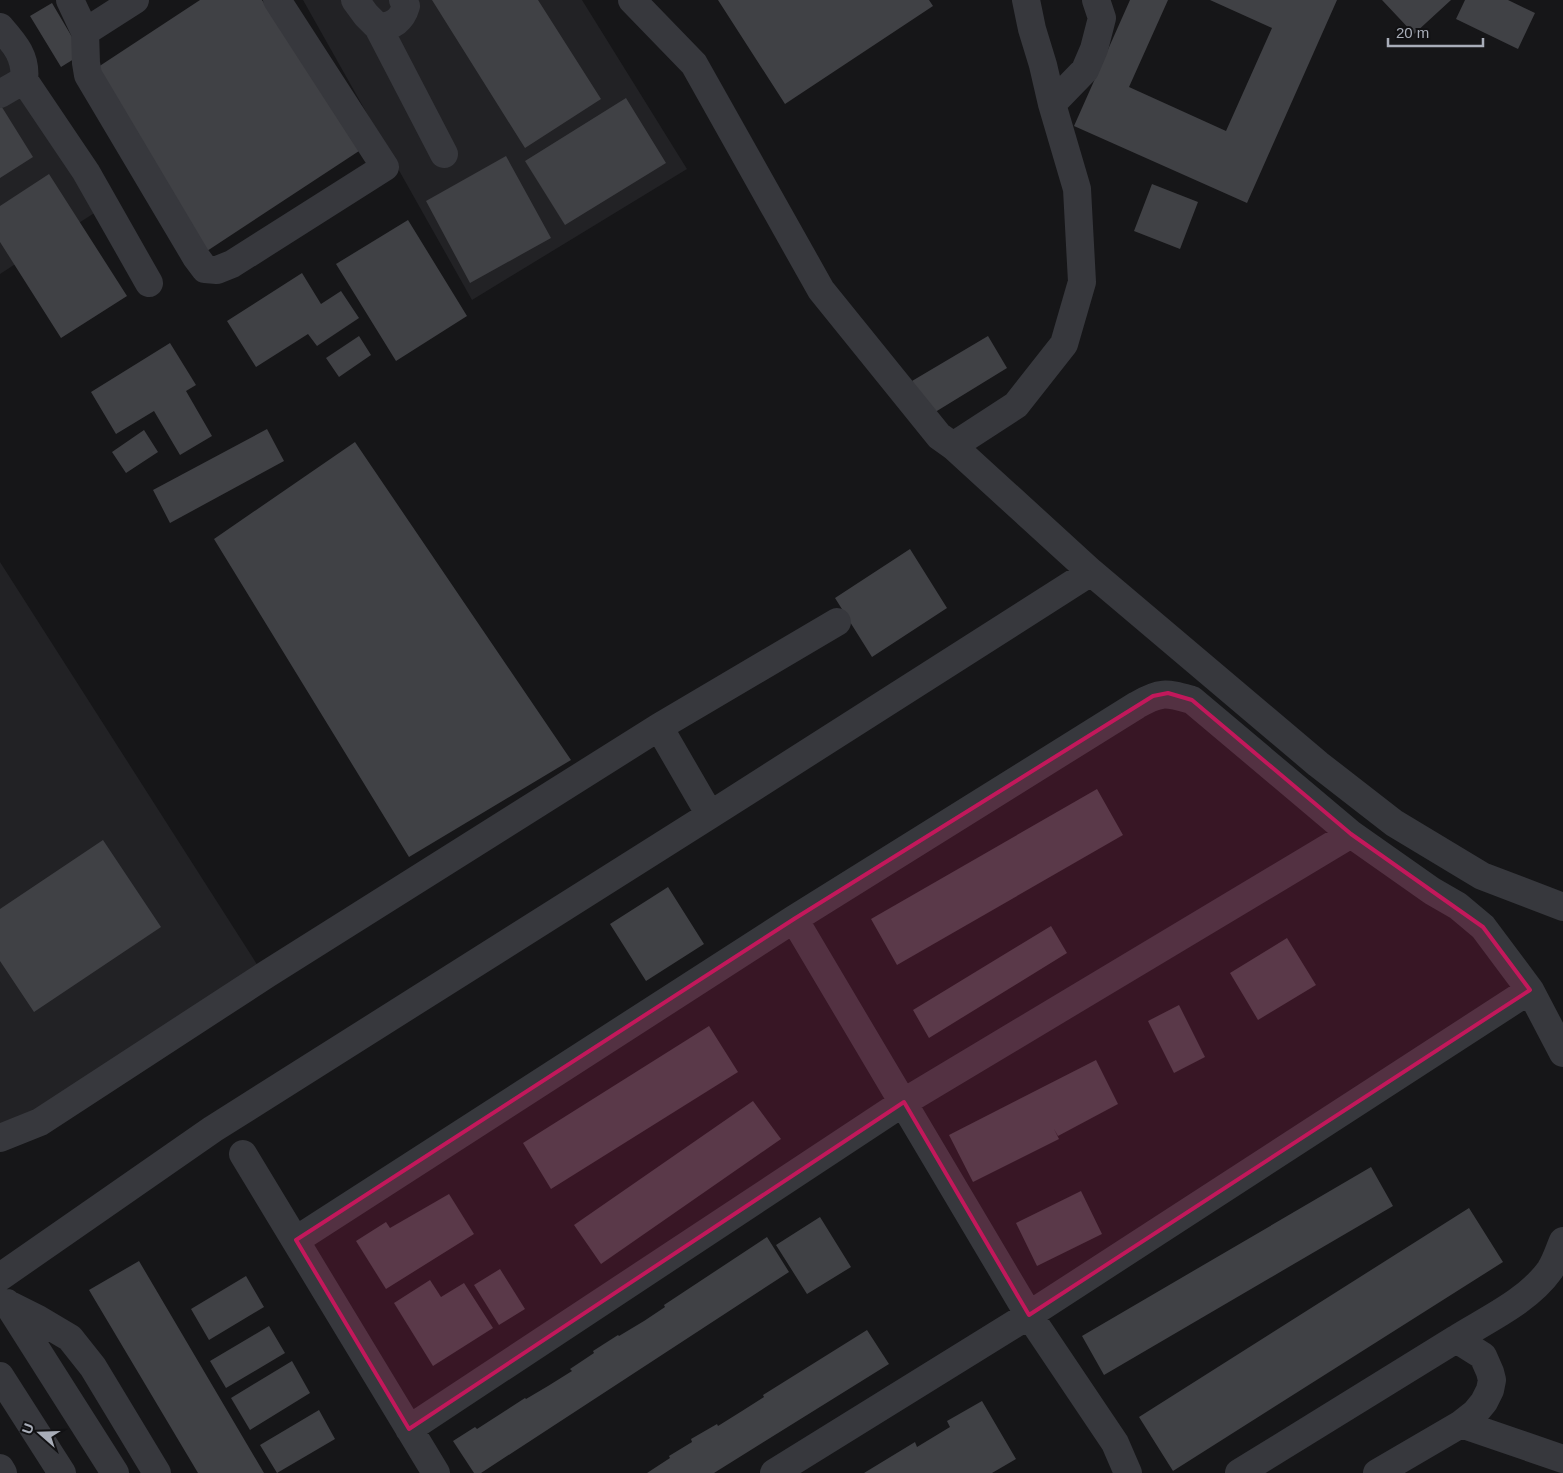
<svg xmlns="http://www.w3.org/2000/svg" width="1563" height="1473" font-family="Helvetica,sans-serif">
	<rect width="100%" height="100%" fill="#161618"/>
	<path fill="#222225" d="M303,0H582L687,169L472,300Z
		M0,48L102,208L0,274Z
		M0,562L258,966L0,1132Z"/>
	<path fill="#404145" d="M200,0H262L359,151L207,251L92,71Z
		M432,0H538L601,99L525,148Z
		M718,0H929L933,6L785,104Z
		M1130,0H1168L1129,87L1226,131L1272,28L1210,0H1337L1247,203L1074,126Z
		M1382,0H1451L1414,34Z
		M1465,0H1508L1535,13L1518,49L1456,19Z
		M52,3L82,54L61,67L30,16Z
		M626,98L666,163L565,225L525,161Z
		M0,104L33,157L0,178Z
		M506,156L551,238L470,283L426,201Z
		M49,174L127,296L61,338L0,242V206Z
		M1152,184L1198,202L1180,249L1134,231Z
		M408,220L467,316L396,361L336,264Z
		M302,273L321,304L341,291L359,318L317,346L308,334L256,367L227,321Z
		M359,336L371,355L339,377L326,358Z
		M988,336L1007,368L932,414L912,381Z
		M170,343L196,385L186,391L212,436L180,455L154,411L116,434L91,392Z
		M267,429L284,461L170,523L153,490Z
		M144,430L158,452L126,473L112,452Z
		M355,442L571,760L409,857L214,539Z
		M910,549L947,608L872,657L835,598Z
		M1097,789L1123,835L897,965L871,919Z
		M103,840L161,927L34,1012L0,961V909Z
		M668,887L704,944L646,981L610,924Z
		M1051,926L1067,953L929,1038L913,1010Z
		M1287,938L1316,985L1258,1020L1230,973Z
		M1179,1005L1205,1057L1174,1073L1148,1021Z
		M709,1026L738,1072L551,1189L523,1143Z
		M1096,1060L1118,1104L1058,1136L1054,1129L1059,1139L973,1182L949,1135Z
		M753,1101L781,1139L601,1264L574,1225Z
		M1371,1167L1393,1206L1104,1375L1082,1336Z
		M1081,1191L1102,1234L1037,1266L1016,1223Z
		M449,1194L474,1234L386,1289L356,1241L386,1222L390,1228Z
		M1469,1208L1503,1262L1173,1471L1139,1417Z
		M820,1217L851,1267L807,1294L776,1245Z
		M767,1237L789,1272L481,1473H474L453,1441L475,1427L477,1429L525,1398L526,1399L548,1386L572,1371L570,1369L594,1353L593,1351L618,1335L619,1336L644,1321L665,1307L664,1305Z
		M139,1261L264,1473H198L89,1290Z
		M500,1269L525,1309L499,1325L474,1285Z
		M246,1276L264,1307L209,1340L191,1309Z
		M430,1280L441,1297L464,1283L493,1328L433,1366L394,1303Z
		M269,1326L285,1353L226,1388L210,1361Z
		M867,1330L889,1364L714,1473H647L670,1458L669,1456L692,1442L691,1439L717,1424L718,1426L742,1411L764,1397L763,1395Z
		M292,1361L310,1393L250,1430L231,1398Z
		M982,1401L1016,1459L992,1473H864L915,1442L917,1447L950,1427L947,1421Z
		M319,1410L335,1439L277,1473L260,1445Z"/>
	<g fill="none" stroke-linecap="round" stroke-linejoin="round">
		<path stroke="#37383d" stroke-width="28" d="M70,0L85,32L86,63L88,75L196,257L205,269L217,270L232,264L385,167L277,0
			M355,0L366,15L378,27C393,27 402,20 406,6L403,0
			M632,0L694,64L821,290L939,436L953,446L1091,572L1318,764L1394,823L1482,876L1563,907
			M0,27C14,43 27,57 24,80L86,172L149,283
			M378,27L444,154
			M85,32L135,0
			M0,94L24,80
			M1052,104L1085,70L1094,49L1102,18L1096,0
			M953,446L1016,405L1064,344L1082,282L1077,189L1052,104L1043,65L1032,29L1026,0
			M659,727L710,815
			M794,919L1029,1315L1115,1443L1128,1473
			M0,1138L40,1122L267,974L659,727L837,622
			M243,1154L436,1473
			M296,1240L794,919L1137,705C1161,691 1166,693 1192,700L1351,834L1432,891L1458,906L1483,927L1530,990L1563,1053
			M0,1277L213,1129L710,815L1091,572
			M6,1303L38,1319L70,1338L93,1367L157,1473
			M7,1303L115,1473
			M1456,1339C1488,1319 1528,1301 1550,1270C1556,1261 1559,1250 1563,1241
			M0,1376L62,1473
			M1461,1424L1563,1459
			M409,1429L904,1102L1351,834
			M0,1468L3,1473
			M774,1473L1029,1315L1530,990
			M1239,1473L1456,1339L1483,1356L1490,1372L1492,1380L1490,1390L1484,1402L1475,1413L1461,1424L1377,1473"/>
	</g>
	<path fill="#c2185b" fill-opacity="0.2" stroke="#c2185b" stroke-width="4" stroke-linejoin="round" d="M1168,693L1192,700L1351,834L1483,927L1530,990L1029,1315L904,1102L409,1429L296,1240L794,919L1153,696Z"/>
	<g transform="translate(40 1433) rotate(290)" stroke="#111113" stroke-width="4" paint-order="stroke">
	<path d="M0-4L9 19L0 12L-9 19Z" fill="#a8adb8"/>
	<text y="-8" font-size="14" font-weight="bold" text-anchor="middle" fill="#a8adb8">U</text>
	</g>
	<path d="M1388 38v8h95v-8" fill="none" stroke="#a8adb8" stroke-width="2.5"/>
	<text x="1396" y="38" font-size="15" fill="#a8adb8" stroke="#111113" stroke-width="4" paint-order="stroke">20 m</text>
</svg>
